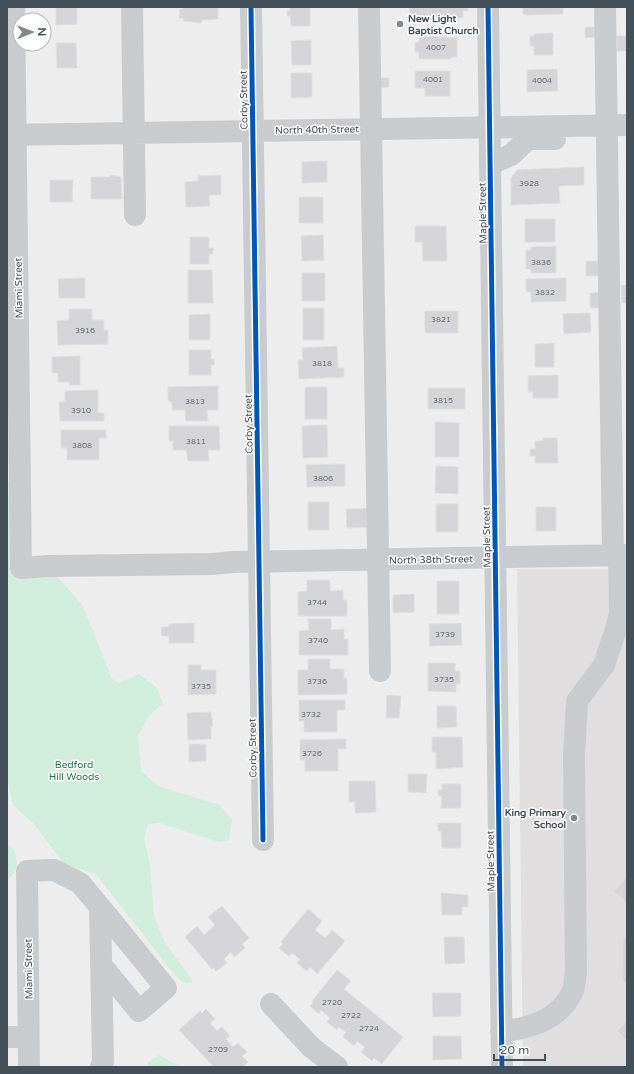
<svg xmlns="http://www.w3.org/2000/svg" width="634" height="1074" font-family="'Varela Round',sans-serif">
	<rect width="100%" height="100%" fill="#eeeded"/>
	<path fill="#e0dedf" d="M517,569H627V1067H523Z"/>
	<path fill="#d0eedb" d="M7,483H9L15,574L54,573L83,606L112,679L119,683L139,674L156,687L163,703L149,716L138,736L141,771L158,786L220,805L232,820L229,840L219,842L160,823L148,824L144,838L150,864L154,916L164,941L192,980V984L182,982L169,968L96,874L64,864L34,824L13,805L7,777Z
		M7,844C17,850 17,859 17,869L7,881Z
		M159,1055L181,1067H148V1062Z"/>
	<path fill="#d5d5d7" stroke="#dfdfe0" d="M56,7H77V24L56,25Z
		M183,7H218V19L202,20L201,23L183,21V18H179L180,9H183Z
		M290,7H310V26H291L290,16H287V11H290Z
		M410,7H468V11H463V18H458V21H440V18H410Z
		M523,7H563V14L527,15L523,14Z
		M585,27H600V37L585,38Z
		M553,33V55H534V46H530V36H534V34Z
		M419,36L457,38V57H451V59H419V52H415V43L419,42Z
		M617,36H627V51H617Z
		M311,40V65H292L291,41Z
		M56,43H76L77,68H57Z
		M557,69L558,91L527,92V70Z
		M415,71H450V96H425V88H415Z
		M291,73H312V97L291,98Z
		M378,78H389V87L379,88Z
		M327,161V182L302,183V162Z
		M584,167V185L559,186L560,203L511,205V178L517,170Z
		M110,175L121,177L122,199H91V177H110Z
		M221,175V195H209L210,206L186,207L185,182L198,181V176Z
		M50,180H73L72,202H50Z
		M299,197H323V223H299Z
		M525,219H555V242H525Z
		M415,226H446L447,261H423L422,242H415Z
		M323,235L324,260L302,261L301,236Z
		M190,237H209V248H213V254H209V264H190Z
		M556,246V273H531V269H526V250H531V247Z
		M586,261H604V276H586Z
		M188,270H212L213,303H188Z
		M302,273H325V301H302Z
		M85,278V298H59L58,279Z
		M566,278V301L531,302V292H526V279Z
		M621,285H627V303H622Z
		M606,292L607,308H590V293Z
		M303,308H324V340H303Z
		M69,309H92V320H104V330H108V344L58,345L57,321L69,320Z
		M425,311H458V333H425Z
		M590,313L591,332L564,334L563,314Z
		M210,314V340H189V315Z
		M554,343V367H535V344Z
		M337,346L338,368H344V377L299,379L298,360H303L302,348Z
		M189,350H211V359H214V365H211V375H189Z
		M80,356V385H69L70,382H58V373H52V357Z
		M558,375V398H533V392H528V376Z
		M218,386V410H207L208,421H186L185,410H172V402L168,401V387Z
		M305,387H327V419H305Z
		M428,388H465V409H428Z
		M98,390V413H104V421H60L59,402H65V391Z
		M435,422L459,423V457H435Z
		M327,425L328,457L303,458L302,426Z
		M169,426H219L220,450H208L209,461H188L186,450H173V441H169Z
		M61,430H106V438H99V460H67V448H61Z
		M543,438H557L558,463H535V456H530V449H535V441H543Z
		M345,464V486L307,487L306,465Z
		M436,466L458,467V494L435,493Z
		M308,502H329V530H308Z
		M436,504H458V532H436Z
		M536,507H556V531H536Z
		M374,508L375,527L347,528L346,509Z
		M307,580H330V591L343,590V600H347V616H298V592L307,591Z
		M437,581H459V614H437Z
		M414,594V612L393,613V595Z
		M308,619H331V630L344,629V639H348V655H299V631L309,630Z
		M194,623V643H169V636H162L161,627H169V624Z
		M461,623L462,645L430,646L429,624Z
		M308,659H330V669H344V678H347V694L298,695V670H308Z
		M428,663H455V671H460V684H456V692L428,691Z
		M188,665H201V670H216V694L188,695Z
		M387,695L401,696L399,718H386Z
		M299,700H345V710H337V732H304V721H299Z
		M437,706H456L457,727L437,728Z
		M211,712L213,726H211V739L188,740L187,713Z
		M432,737H462L463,767L436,769V752H432Z
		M346,739V749H338V771H305V760H300V740Z
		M189,744H206V761L189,762Z
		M408,774H427L426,793L408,792Z
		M349,781H375L376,812L355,813V802H349Z
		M442,784H461V808H441L442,796H438V790H442Z
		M438,823H461V848H442L441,831H438Z
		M627,877V903L614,891Z
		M441,893L468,895V907H462V915H442Z
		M222,906L249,938L242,944L245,948L234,957L231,952L224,959L227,963L216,971L213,968L212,969L185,937L197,926L204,935L215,925L208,917Z
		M308,909L322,921L315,930L325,938L332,930L345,941L317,974L310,967L307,971L297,963L300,959L292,953L289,956L279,948L283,944L281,942Z
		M444,937H464L465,963L445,964Z
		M627,937V984L622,979L623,941Z
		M337,970L351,981L344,989L403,1037L382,1064L374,1058L372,1061L361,1052L365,1047L357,1041L354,1046L343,1037L346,1032L339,1027L337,1030L327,1022L330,1018L321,1010L319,1014L310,1006L313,1003L312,1001Z
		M432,993H461V1016L433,1017Z
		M206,1009L215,1019L210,1023L217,1031L222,1027L230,1036L226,1039L233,1047L238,1043L247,1052L242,1056L248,1062L243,1067H214L179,1030L200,1011L202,1013Z
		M627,1021V1041L617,1031Z
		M433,1036H461L462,1059L433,1060Z"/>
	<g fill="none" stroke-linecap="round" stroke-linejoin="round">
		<path stroke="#c9ccce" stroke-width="22" d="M14,7L21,568L48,566L212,564L233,562L627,555
			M132,7L135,215
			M251,7L263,840
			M369,7L380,671
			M488,7L502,1067
			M605,7L613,555
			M7,135L627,125
			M490,164L511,155L528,139H555
			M100,907L166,988L139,1011L102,966
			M271,1004L311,1047L337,1067
			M501,1031C530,1029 561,1019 573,990C575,984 575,977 576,972L574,756L577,701L604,665L615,632L620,614L619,555
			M7,1037H28
			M29,1067L27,871L54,870L80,883L100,907L103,1062L101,1067"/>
		<g stroke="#fff" stroke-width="8">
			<path id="cycleway" d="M251,7L263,840
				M488,7L502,1067"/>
		</g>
		<use href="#cycleway" stroke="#0057b8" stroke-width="5"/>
	</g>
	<g fill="#80878d" stroke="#fff" stroke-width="1.5">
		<circle cx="400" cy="24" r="4"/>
		<circle cx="574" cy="818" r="4"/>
	</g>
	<g text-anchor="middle" stroke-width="3" stroke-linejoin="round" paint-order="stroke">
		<g font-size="8" fill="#6a737a">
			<text x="436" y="50">4007</text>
			<text x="433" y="82">4001</text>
			<text x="542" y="83">4004</text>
			<text x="529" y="186">3928</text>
			<text x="541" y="265">3836</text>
			<text x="545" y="295">3832</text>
			<text x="441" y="322">3821</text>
			<text x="85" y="333">3916</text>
			<text x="322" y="366">3818</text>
			<text x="443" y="403">3815</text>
			<text x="195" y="404">3813</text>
			<text x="81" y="413">3910</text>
			<text x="196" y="444">3811</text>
			<text x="82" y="448">3808</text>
			<text x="323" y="481">3806</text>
			<text x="317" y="605">3744</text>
			<text x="445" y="637">3739</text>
			<text x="318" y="643">3740</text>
			<text x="444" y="682">3735</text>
			<text x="317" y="684">3736</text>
			<text x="201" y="689">3735</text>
			<text x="311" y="717">3732</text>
			<text x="312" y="756">3726</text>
			<text x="332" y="1005">2720</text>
			<text x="351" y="1018">2722</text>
			<text x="369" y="1031">2724</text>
			<text x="218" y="1052">2709</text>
		</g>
		<g font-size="10" font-weight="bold" fill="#44505a" stroke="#fff" text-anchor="start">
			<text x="408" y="22">New Light<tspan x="408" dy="12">Baptist Church</tspan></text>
			<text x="566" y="816" text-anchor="end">King Primary<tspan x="566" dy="12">School</tspan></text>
		</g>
		<g font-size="10" fill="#44505a" stroke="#fff">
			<text transform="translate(243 100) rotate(-91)" y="4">Corby Street</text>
			<text transform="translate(317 129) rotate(-1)" y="4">North 40th Street</text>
			<text transform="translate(482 213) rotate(-91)" y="4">Maple Street</text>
			<text transform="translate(18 288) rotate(-91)" y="4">Miami Street</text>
			<text transform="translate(248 424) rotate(-91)" y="4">Corby Street</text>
			<text transform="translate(486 537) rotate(-91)" y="4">Maple Street</text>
			<text transform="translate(431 559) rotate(-1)" y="4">North 38th Street</text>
			<text transform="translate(252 748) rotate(-91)" y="4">Corby Street</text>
			<text transform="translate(490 861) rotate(-91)" y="4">Maple Street</text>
			<text transform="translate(28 969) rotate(-91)" y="4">Miami Street</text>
		</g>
		<g font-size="10" fill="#147c48" stroke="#fff">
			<text x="74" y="768">Bedford<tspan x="74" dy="12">Hill Woods</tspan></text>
		</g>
	</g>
	<rect width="634" height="1074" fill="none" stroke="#44505a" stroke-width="16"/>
	<g transform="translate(32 32) rotate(89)"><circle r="19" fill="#ffffff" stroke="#b4b9bd"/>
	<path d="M0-3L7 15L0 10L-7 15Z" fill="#80878d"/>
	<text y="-6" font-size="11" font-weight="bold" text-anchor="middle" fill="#44505a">N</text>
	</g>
	<path d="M494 1054v6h51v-6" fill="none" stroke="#44505a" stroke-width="2"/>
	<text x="500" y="1054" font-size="12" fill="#44505a" stroke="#ffffff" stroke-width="3" paint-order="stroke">20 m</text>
</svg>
